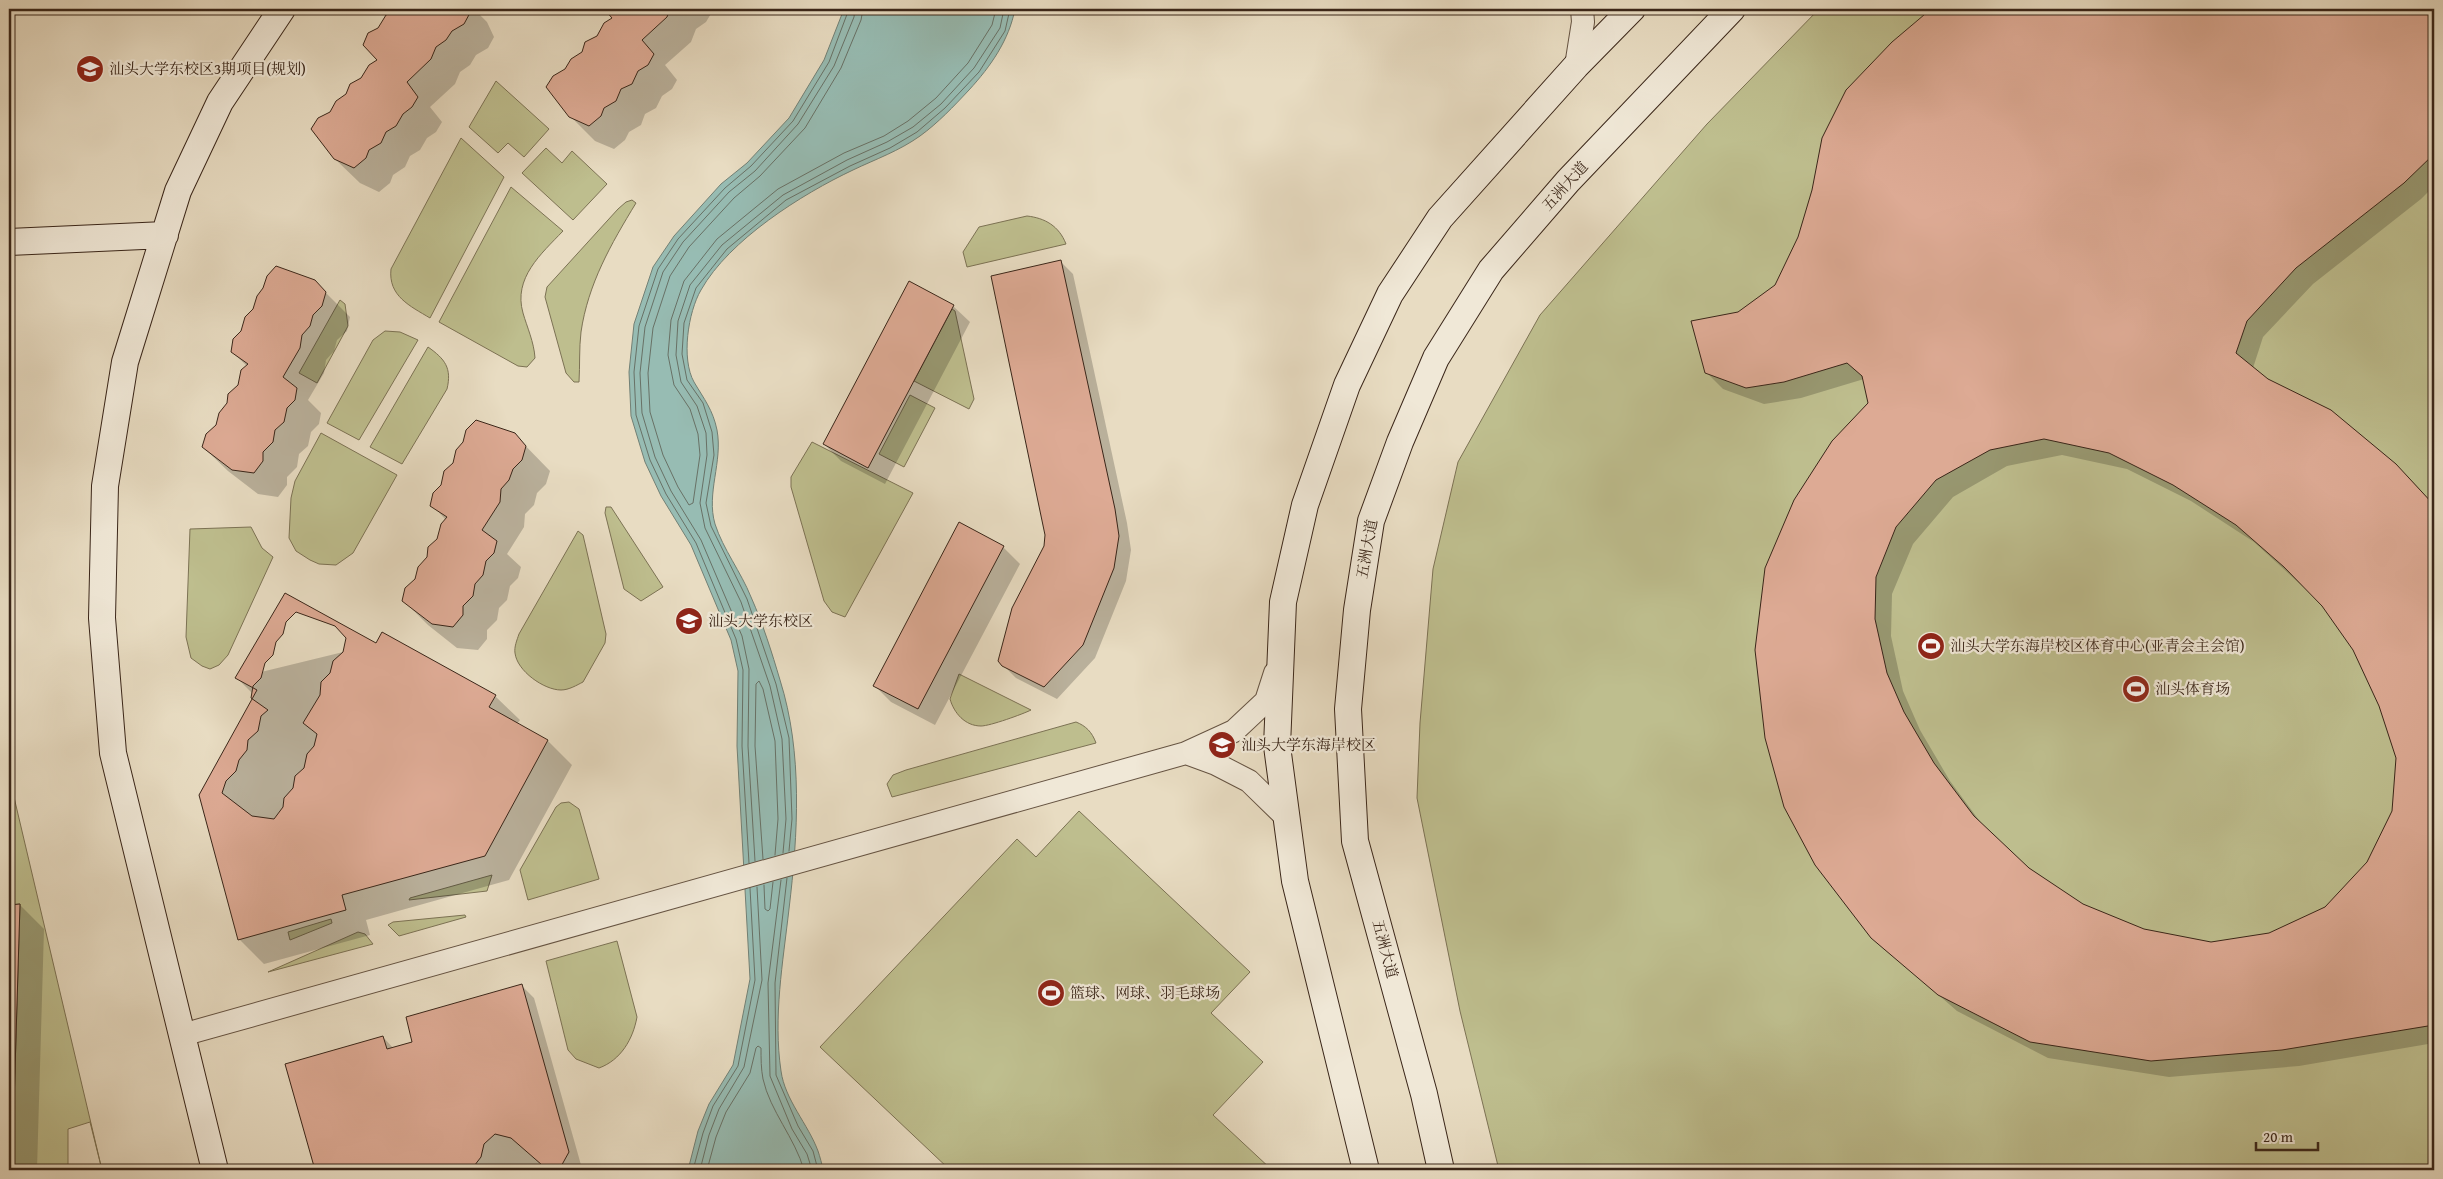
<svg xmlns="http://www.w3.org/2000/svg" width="2443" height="1179" font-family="'Gentium Book Plus','Noto Serif SC',serif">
	<rect width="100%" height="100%" fill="#e8dcc2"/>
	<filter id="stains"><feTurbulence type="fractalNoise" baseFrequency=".004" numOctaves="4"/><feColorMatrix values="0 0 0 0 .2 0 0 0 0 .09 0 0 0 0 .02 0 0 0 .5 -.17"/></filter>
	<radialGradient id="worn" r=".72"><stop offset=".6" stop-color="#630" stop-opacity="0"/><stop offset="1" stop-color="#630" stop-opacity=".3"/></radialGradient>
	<path fill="#bebe8e" stroke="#7c7254" d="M1819,9H2434V1170H1499L1460,1011L1417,798L1420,723L1433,569L1458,462L1540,315L1707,124Z
		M496,81L549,129L524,157L508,143L498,153L469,127Z
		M461,138L504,177L430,318C410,306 388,296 391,269Z
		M546,148L562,163L572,151L607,184L573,220L522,173Z
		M511,187L563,231C541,254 513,278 523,313C527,327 534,342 535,358L527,367L518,366L439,322Z
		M632,200L636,203C611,244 588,284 581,332C579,348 580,366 579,382H574L566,373L545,297L547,287L618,209L626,202Z
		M1027,216C1045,218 1059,226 1066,244L967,267L963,252L979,227Z
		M340,300L345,304L348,326L317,383L299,373Z
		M952,309L955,311L974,399L969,409L914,381Z
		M385,331L400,332L418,340L359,440L327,423L373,340Z
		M428,347C445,359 452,368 447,389L402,464L370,447Z
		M910,395L935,408L904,467L879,454Z
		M321,433L397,475L353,553L336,565L319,564L310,560L296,551L289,538L291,498L295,481Z
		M812,442L913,493L845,617L832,612L824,601L791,487V477Z
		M606,507H611L663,587L641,601L624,589L605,513Z
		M251,527L262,548L273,557L228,655L219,665L210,669L202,666L191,658L186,637L190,529Z
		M578,531L583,535L606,634L605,643L583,682C577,685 569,690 561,690C544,690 517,671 515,653C514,647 517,640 519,634Z
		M959,674L1031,710C1023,714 990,726 981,726C965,726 954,713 950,699Z
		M1076,722C1086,726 1092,732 1096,743L892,797L887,784L893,775L906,770Z
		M9,776L102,1170L90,1122L68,1129V1170H12L20,904L9,905Z
		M569,802L579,809L599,879L528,900L520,870L556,807L561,803Z
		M1079,811L1250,972L1211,1013L1263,1062L1213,1115L1272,1170H950L820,1047L1017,839L1036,857Z
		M492,875L487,891L409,900L410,898Z
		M465,915L466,917L399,936L388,925L393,922Z
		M331,919L332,923L290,940L288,932Z
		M358,932L365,934L373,944L268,972Z
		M617,941L637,1017C633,1039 621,1060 599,1068L576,1059L568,1050L546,961Z"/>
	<path fill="#97bcb3" stroke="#728075" d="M844,9H1015C1009,40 991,66 969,90C954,106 938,123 920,136C899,151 876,159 853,170C802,194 729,240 701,290C688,312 681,359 694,382C704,399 713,410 717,430C723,462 706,493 715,524C723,549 741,572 751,597C763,624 772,653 780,680C803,753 798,834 789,909C783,962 773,1017 781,1071C785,1100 808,1124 818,1151C820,1157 822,1164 823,1170H688L698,1131L709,1104L733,1065L750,979L737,746L738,671L731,640L691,545L661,496L645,462L631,416L629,372L634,324L653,267L674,236L721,184L747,163L789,118L824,60Z"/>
	<path fill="#0003" fill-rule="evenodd" d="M398,9H474L487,22L494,37L488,48L476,55L470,65L460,72L455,84L430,107L442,122L436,132L427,138L420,150L410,156L405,167L393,175L390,183L379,192L360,183L335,159L347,94L379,61V28Z
		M605,9H719L712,12L706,22L696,29L691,42L665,65L677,80L672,89L662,96L656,108L645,114L641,125L629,132L625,140L614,149L595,141L570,116L566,70L614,18Z
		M1933,9H2434V186L2421,199L2313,284L2263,337L2253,368L2413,482L2434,505V1043L2299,1066L2169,1077L2048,1058L1957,1011L1872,937L1869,404L1864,379L1801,398L1764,404L1723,389L1706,372L1739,313L1776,286L1893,43ZM2062,455L2127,469L2191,501L2254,542L2323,605L2354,649L2380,705L2397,758L2394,811L2368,863L2326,908L2269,934L2211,943L2144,930L2082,905L2028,869L1987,831L1950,781L1920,730L1903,691L1891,636L1892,594L1913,544L1953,497L2007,466Z
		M1060,261L1073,274L1127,523L1131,550L1126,581L1095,658L1057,699L1016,678L1003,665L1045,546Z
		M314,281L350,317L347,331L337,340L334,351L326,360L324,373L308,400L321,413L319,424L311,432L308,446L299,454L297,467L287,477V485L278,497L258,494L228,471L203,447L239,386L247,366L232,352Z
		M953,306L970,322L885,484L841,461L824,444Z
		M514,434L550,471L546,484L537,493L534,505L525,514L524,527L507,554L521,567L518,578L510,586L507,600L499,608L497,620L487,630V639L478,650L457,648L428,625L403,600L438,539L446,520L432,505Z
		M9,516L12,534H9Z
		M1003,547L1020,564L935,725L891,702L874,685Z
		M376,644L495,696L520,720L517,724L548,741L572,765L509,880L366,920L370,935L264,964L240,940L200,795L253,699V694L237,678Z
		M20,905L44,929L37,1170H9V906Z
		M521,985L534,998L581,1165L578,1170H316L287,1065L383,1037L394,1049L414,1043Z"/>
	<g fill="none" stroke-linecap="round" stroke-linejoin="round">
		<path stroke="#687166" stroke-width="1" d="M863,9L861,20L841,68L805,128L760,176L734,198L689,247L670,276L653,328L648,373L650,412L663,455L678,487L689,505L693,503L700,455L698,434L690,409L674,385L668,355L671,320L684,281L717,239L778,189L844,153L884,136L908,121L936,98L968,63L992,25L996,9
			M789,851L792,819L789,738L776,684L747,599L711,526L706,503L714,455L712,432L703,403L687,380L682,354L684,323L696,288L727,249L786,200L850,166L890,148L917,132L945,108L979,72L1005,31L1010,9
			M783,853L786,819L782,739L770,686L741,602L705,528L700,503L707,455L706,433L697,406L681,382L676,355L678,321L690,285L722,245L783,195L847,160L887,142L913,127L941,104L974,68L1000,28L1004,9
			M763,859L755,746L756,684L759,681L763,689L775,741L778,819L775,855
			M755,861L748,746L749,669L742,636L701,540L671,491L655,457L642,413L640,373L645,327L663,272L683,242L729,192L755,171L798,124L834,66L854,17L855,9
			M749,863L742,746L743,670L736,639L696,543L666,494L650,460L636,415L634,372L639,326L658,269L678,239L725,188L751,166L793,121L829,62L849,9
			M787,878L775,983L776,1075L798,1126L813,1151L818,1170
			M781,880L768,983L770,1076L792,1129L807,1154L812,1170
			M764,885L765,909L768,911L770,909L773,882
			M693,1170L703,1133L713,1106L738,1066L755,980L750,888
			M700,1170L709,1135L719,1109L744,1067L762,980L757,887
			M707,1170L716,1137L726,1112L750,1073L756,1048L758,1046L761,1048C761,1058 761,1069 763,1079C770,1111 795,1138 804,1170"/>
	</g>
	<path fill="#ddaa94" stroke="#3a2619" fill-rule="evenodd" d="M396,9H469L471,11L464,24L452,31L446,40L436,47L431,59L407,82L418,97L412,107L403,114L396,126L386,132L381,143L369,150L366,158L354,168L334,159L311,129L318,118L330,112L336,101L346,94L350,84L361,78L369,65L377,60L363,45L368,33L378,28L386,15Z
		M604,9H670L667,17L642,40L654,54L648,65L638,71L632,84L621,89L616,101L604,108L601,116L589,126L569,117L546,87L553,76L565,69L571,59L582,52L585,42L597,36L604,23L612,18Z
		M1931,9H2434V154L2404,183L2296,268L2247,321L2236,353L2268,379L2331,410L2396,464L2434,505V1025L2282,1050L2151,1061L2030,1042L1938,995L1871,938L1815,865L1784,807L1765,738L1755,650L1765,568L1794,500L1832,441L1868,403L1862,376L1847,363L1784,382L1746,388L1705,373L1691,321L1738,312L1775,285L1798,237L1812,190L1822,138L1846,90L1892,42ZM2044,439L2109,453L2173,485L2236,525L2284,567L2322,606L2353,650L2379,706L2396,758L2392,811L2367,862L2325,907L2269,933L2211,942L2144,929L2083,904L2029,868L1974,816L1934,763L1904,712L1887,673L1875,619L1876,577L1896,527L1936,480L1990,450Z
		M1061,260L1115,509L1119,536L1114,568L1083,645L1044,687L1002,666L998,661L1012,608L1044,546L1045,535L991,276Z
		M276,266L315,280L326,292L322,306L313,315L310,326L302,335L300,348L283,377L297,388L295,400L287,408L284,422L275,430L273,442L263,452V461L254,473L232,470L202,447L206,434L216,425L219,413L227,403L228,394L238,385L241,370L248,364L231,352L233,339L241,331L245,317L253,309L257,296L263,288L267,276Z
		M909,281L954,305L868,468L823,444Z
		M476,420L515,433L526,446L522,460L513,469L509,480L501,489L500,502L482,530L497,541L494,553L486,561L483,575L475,584L473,596L463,606V615L453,627L432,624L402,601L405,588L415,579L418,567L427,557L428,547L437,539L441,524L447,517L430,506L433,493L441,485L444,471L453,463L456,450L463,442L466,430Z
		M959,522L1004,546L918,709L873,686Z
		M285,593L376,643L382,632L496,695L489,707L548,740L485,856L342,895L346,910L238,940L199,795L257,690L235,678Z
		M296,612L335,626L346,638L343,652L333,661L330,673L321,682L320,695L303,723L317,734L314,746L307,754L304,768L295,776L293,788L284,798L283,807L274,819L252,816L222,793L226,781L236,771L239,760L247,750L248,740L258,731L261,716L268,710L251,698L253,686L261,678L265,663L273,655L276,642L283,634L286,622Z
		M20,904L12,1170H9V905Z
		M522,984L569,1152L559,1170H315L285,1064L383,1036L387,1049L412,1042L406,1017Z
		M495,1134L511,1138L542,1165L540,1170H471L481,1157L484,1144Z"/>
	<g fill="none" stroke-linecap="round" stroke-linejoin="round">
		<g stroke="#665443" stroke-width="24">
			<path id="tertiary" d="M1576,66L1583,22L1582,9
				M1186,753L1216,764L1249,781L1287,818
				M182,1035L1186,753L1234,731L1266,701L1275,673"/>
		</g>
		<g stroke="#3a2619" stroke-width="28">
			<path id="secondary" d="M9,242L165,235
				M215,1170L113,753L102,618L105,486L125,362L178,191L220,102L282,9
				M1366,1170L1295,881L1277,746L1283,602L1305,505L1347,385L1390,294L1440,218L1576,66L1632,9
				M1441,1170L1424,1094L1355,841L1348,709L1357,610L1371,521L1400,442L1436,358L1491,270L1568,181L1732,9"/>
		</g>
		<use href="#tertiary" stroke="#f0e8d7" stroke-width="22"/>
		<use href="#secondary" stroke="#f0e8d7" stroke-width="26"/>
	</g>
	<defs>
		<g id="university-disc" transform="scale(1.4375)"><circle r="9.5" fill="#8f2418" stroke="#f0e8d7"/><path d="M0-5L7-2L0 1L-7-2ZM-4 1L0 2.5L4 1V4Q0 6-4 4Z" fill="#fff"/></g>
		<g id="stadium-disc" transform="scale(1.4375)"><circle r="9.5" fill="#8f2418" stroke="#f0e8d7"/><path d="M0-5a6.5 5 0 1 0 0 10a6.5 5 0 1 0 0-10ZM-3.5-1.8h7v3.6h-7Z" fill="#fff"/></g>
	</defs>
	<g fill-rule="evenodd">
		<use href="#university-disc" x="90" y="69"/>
		<use href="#university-disc" x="689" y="621"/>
		<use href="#stadium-disc" x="1931" y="646"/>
		<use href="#stadium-disc" x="2136" y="689"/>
		<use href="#university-disc" x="1222" y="745"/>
		<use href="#stadium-disc" x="1051" y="993"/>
	</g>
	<g text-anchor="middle" stroke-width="4.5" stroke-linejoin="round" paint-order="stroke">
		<g font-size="15" fill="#3a2619" stroke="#f0e8d7" text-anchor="start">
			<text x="109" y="74">汕头大学东校区3期项目(规划)</text>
			<text x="708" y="626">汕头大学东校区</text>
			<text x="1950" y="651">汕头大学东海岸校区体育中心(亚青会主会馆)</text>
			<text x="2155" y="694">汕头体育场</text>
			<text x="1241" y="750">汕头大学东海岸校区</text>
			<text x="1070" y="998">篮球、网球、羽毛球场</text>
		</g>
		<g font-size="15" fill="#3a2619" stroke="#f0e8d7">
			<text transform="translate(1565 186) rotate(-48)" y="5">五洲大道</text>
			<text transform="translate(1367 549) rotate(-80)" y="5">五洲大道</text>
			<text transform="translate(1385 949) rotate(75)" y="5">五洲大道</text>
		</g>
	</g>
	<rect width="2443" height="1179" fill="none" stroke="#e8dcc2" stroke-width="30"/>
	<rect x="10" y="10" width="2423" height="1159" fill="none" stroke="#3a2619" stroke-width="2.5"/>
	<rect x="15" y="15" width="2413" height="1149" fill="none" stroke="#3a2619"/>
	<path d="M2256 1142v8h62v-8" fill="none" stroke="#3a2619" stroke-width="2.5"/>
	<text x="2263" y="1142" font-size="15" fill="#3a2619" stroke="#f0e8d7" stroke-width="4" paint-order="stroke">20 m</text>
	<rect width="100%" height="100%" filter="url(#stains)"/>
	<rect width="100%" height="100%" fill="url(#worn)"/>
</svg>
